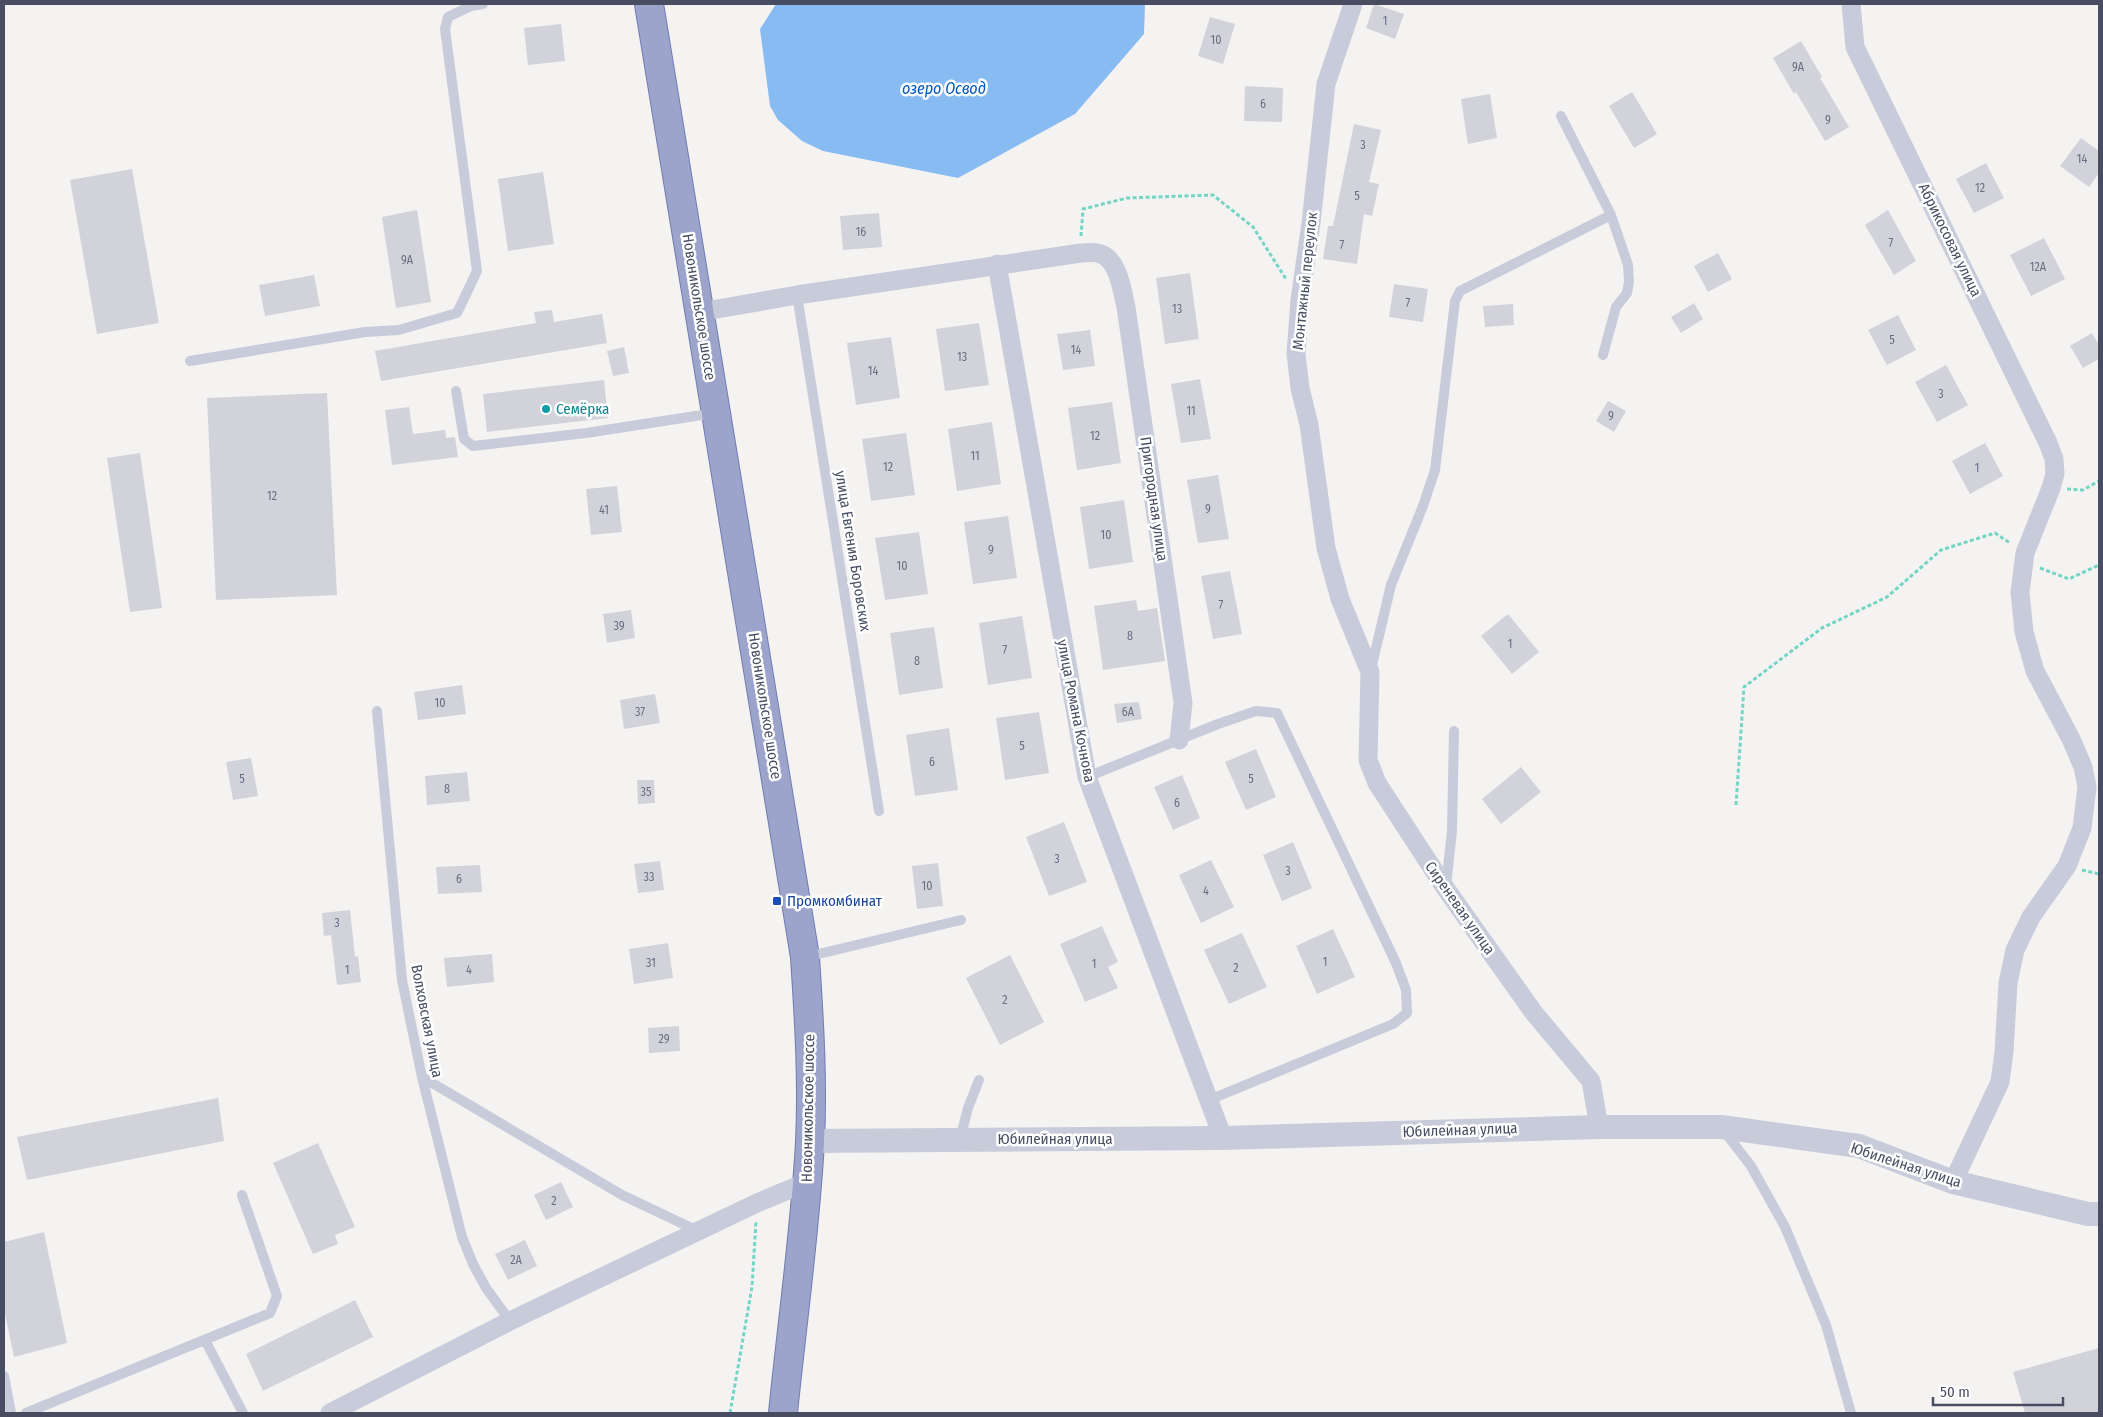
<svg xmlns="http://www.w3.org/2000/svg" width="2103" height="1417" font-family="'Fira Sans Condensed',sans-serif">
	<rect width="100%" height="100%" fill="#f4f3f2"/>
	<path fill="#89bbf3" d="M776,4H1145L1144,34L1075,114L958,178L823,151L802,141L778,120L770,106L760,29Z"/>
	<path fill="#d2d2da" d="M1374,4L1404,14L1395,39L1366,28Z
		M1210,17L1235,24L1223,64L1198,56Z
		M561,24L565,61L528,65L524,28Z
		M1801,41L1822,77L1820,78L1849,127L1825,141L1796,92L1794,94L1773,58Z
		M1245,86L1283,88L1282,122L1244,121Z
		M1632,92L1657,134L1634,148L1609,106Z
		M1490,94L1497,138L1468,144L1461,99Z
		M1354,124L1381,130L1369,182L1379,184L1372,216L1364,214L1357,264L1323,259L1328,226H1333Z
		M2081,138L2099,151V173L2089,187L2060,166Z
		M1986,163L2004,198L1974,213L1956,179Z
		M132,169L159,323L97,334L70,180Z
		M543,172L554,244L508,251L498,179Z
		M417,210L431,302L396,308L382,217Z
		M1888,210L1916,261L1894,275L1865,225Z
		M879,213L882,247L843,250L840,216Z
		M2044,238L2065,279L2031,296L2010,255Z
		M1718,253L1732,279L1708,292L1694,266Z
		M1190,273L1199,339L1165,344L1156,278Z
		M314,275L320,306L265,316L259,285Z
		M1394,284L1428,289L1423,322L1389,317Z
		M1694,303L1703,319L1681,333L1671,317Z
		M1513,304L1514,325L1485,327L1483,306Z
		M552,310L554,322L602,314L607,343L381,381L375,351L536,323L534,312Z
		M1898,315L1916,350L1887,365L1868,330Z
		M979,323L989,385L945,391L936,329Z
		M1090,330L1095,366L1063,370L1057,334Z
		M2092,333L2099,345V359L2083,368L2070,346Z
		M891,337L900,398L856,405L847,343Z
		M624,347L629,373L613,376L607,351Z
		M1946,365L1968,405L1937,422L1915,382Z
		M1200,379L1211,439L1181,443L1171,384Z
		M604,380L608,418L487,432L483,394Z
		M327,393L337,595L216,600L207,398Z
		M1608,401L1626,411L1614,432L1596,421Z
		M1112,402L1121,463L1077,470L1068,408Z
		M409,407L413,434L445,430L446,438L455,437L458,457L392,465L385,410Z
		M992,422L1001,484L957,491L948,429Z
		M906,433L915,495L871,501L862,439Z
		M1985,443L2003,476L1970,494L1952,461Z
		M140,453L162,608L130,612L107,458Z
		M1218,475L1229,539L1198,543L1187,480Z
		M617,486L622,532L591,535L586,489Z
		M1124,500L1133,562L1089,569L1080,507Z
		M1008,516L1017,578L973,584L964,522Z
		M919,532L928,594L885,600L875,538Z
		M1230,571L1242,634L1213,639L1201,576Z
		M1136,600L1138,611L1157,608L1165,661L1103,670L1094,606Z
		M631,610L635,638L607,643L603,614Z
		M1508,614L1539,652L1512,674L1481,636Z
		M1022,616L1032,678L988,685L979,623Z
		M934,627L943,688L899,695L890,633Z
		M462,685L466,714L418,720L414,692Z
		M655,694L660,723L624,729L620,700Z
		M1139,702L1142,719L1117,723L1114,704Z
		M1039,712L1049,773L1005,780L996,718Z
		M949,728L958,790L915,796L906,735Z
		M1256,749L1276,797L1246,810L1225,762Z
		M251,758L258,796L233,800L226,762Z
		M1521,767L1541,792L1501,824L1482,799Z
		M467,772L470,801L427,805L425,776Z
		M1182,775L1200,818L1173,830L1154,787Z
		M637,780H654L655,803L638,804Z
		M1064,822L1087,882L1049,896L1026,837Z
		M1293,842L1312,888L1282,901L1263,855Z
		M1211,860L1234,907L1201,923L1179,875Z
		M660,861L664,890L638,893L634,864Z
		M938,863L943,906L917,909L912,866Z
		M480,865L482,892L438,894L436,867Z
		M350,910L355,957L358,956L361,982L337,985L331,935L324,936L322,913Z
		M1102,926L1118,962L1108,967L1118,988L1085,1002L1060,944Z
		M1333,929L1355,977L1317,994L1296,946Z
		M1242,933L1267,987L1229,1004L1204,950Z
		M668,943L673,978L634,984L629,949Z
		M492,954L494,982L447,987L444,958Z
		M1010,955L1044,1022L1000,1045L966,978Z
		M679,1026L680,1051L649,1053L648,1028Z
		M218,1098L224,1141L27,1180L17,1137Z
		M318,1143L355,1227L335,1235L338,1244L313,1254L273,1163Z
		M561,1182L573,1207L546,1220L534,1195Z
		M44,1232L67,1343L14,1357L4,1309V1242Z
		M525,1240L537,1266L508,1280L495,1254Z
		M355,1300L373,1337L263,1391L246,1354Z
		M2099,1348V1413H2025L2013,1372Z"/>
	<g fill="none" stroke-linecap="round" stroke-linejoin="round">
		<g stroke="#727cb0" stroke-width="30">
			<path id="trunk" d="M649,4L805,957C809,1019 813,1080 810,1142C805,1233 792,1323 783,1413"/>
		</g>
		<path stroke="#74d5c4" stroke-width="3" stroke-dasharray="4 2.5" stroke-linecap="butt" d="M1081,236L1083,209L1127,198L1213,195L1253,227L1286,279
			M2067,489L2083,490L2099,481
			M2040,568L2069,579L2099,565
			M1736,805L1744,687L1822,628L1887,597L1941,550L1995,533L2010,543
			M2082,870L2099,874
			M730,1413L752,1287L756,1221"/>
		<path stroke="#c8ccda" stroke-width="10" d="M1561,116L1611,215L1628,265L1629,282L1627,293L1616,307L1603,355
			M797,295L879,811
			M190,361L365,332L399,330L457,313L477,271L445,29L448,17L471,6L483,4
			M456,391L464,439L473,446L586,433L715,413
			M1371,669L1391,585L1423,506L1435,470L1455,301L1460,291L1611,215
			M377,711L402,980L422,1077L462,1237L473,1264L486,1288L510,1321
			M1087,777L1218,724L1256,711L1277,713L1396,963L1406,990L1407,1013L1393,1024L1209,1100
			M1446,886L1452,831L1454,731
			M806,957L961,920
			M422,1077L622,1195L698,1231
			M1724,1131L1751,1166L1785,1227L1826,1325L1851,1413
			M960,1139L968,1108L979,1080
			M205,1340L243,1413
			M4,1376L11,1413
			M26,1413L270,1313L277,1296L242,1195"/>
		<path stroke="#c8ccda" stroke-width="19" d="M1353,4L1326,84L1311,223L1300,300L1296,354L1300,388L1309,425L1326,548L1340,599L1370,672L1368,760L1377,783L1446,889L1534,1013L1591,1081L1599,1127
			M1851,4L1855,47L2048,443L2054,459L2055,474L2051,488L2025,553L2020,592L2024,632L2035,671L2071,739L2083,767L2087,787L2082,828L2067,866L2031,917L2015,950L2008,983L2004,1052L2000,1082L1953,1182
			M997,264L1087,777L1223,1138
			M700,312L797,295L1081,253C1086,253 1092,252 1097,253C1118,256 1122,290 1126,307L1183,703L1179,740
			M330,1413L510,1321L757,1203L807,1182"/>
		<path stroke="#c8ccda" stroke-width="24" d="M810,1141L1223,1138L1599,1127H1721L1859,1146L1953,1182L2088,1214H2099"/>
		<use href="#trunk" stroke="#9ca4cb" stroke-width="28"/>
	</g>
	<circle fill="#0f9aa8" stroke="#fff" stroke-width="2" cx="546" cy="409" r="5"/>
	<rect fill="#1a4fb4" stroke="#fff" stroke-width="2" x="772" y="896" width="10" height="10" rx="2.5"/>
	<g text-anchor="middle" stroke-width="5" stroke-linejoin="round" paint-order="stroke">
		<g font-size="12" fill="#6a6e80">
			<text x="1385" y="25">1</text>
			<text x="1216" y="44">10</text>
			<text x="1798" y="71">9А</text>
			<text x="1263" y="108">6</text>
			<text x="1828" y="124">9</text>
			<text x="1363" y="149">3</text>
			<text x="2082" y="163">14</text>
			<text x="1980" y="192">12</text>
			<text x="1357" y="200">5</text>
			<text x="861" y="236">16</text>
			<text x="1891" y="247">7</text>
			<text x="1342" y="249">7</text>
			<text x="407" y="264">9А</text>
			<text x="2038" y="271">12А</text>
			<text x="1408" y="307">7</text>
			<text x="1177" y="313">13</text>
			<text x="1892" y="344">5</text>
			<text x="1076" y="354">14</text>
			<text x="962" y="361">13</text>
			<text x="873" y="375">14</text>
			<text x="1941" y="398">3</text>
			<text x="1191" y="415">11</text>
			<text x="1611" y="420">9</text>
			<text x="1095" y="440">12</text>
			<text x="975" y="460">11</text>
			<text x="888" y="471">12</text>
			<text x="1977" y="472">1</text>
			<text x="272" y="500">12</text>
			<text x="1208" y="513">9</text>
			<text x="604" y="514">41</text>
			<text x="1106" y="539">10</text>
			<text x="991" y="554">9</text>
			<text x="902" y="570">10</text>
			<text x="1221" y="609">7</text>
			<text x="619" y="630">39</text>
			<text x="1130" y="640">8</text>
			<text x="1510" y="648">1</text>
			<text x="1005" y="654">7</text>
			<text x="917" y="665">8</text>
			<text x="440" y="707">10</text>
			<text x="640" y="716">37</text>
			<text x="1128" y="716">6А</text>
			<text x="1022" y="750">5</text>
			<text x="932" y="766">6</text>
			<text x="242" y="783">5</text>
			<text x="1251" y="783">5</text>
			<text x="447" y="793">8</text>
			<text x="646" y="796">35</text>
			<text x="1177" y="807">6</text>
			<text x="1057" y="863">3</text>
			<text x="1288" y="875">3</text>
			<text x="649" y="881">33</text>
			<text x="459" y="883">6</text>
			<text x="927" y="890">10</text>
			<text x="1206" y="895">4</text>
			<text x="337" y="927">3</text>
			<text x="1325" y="966">1</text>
			<text x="651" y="967">31</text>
			<text x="1094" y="968">1</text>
			<text x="1236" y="972">2</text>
			<text x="347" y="974">1</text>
			<text x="469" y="974">4</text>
			<text x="1005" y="1004">2</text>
			<text x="664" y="1043">29</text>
			<text x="554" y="1205">2</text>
			<text x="516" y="1264">2А</text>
		</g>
		<g font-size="15" fill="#484d62" stroke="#fff">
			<text transform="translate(1950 240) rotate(64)" y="5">Абрикосовая улица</text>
			<text transform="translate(1305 281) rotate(-84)" y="5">Монтажный переулок</text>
			<text transform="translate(699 307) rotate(81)" y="5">Новоникольское шоссе</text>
			<text transform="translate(1154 499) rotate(82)" y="5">Пригородная улица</text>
			<text transform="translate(853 551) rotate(81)" y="5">улица Евгения Боровских</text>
			<text transform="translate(765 706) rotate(81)" y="5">Новоникольское шоссе</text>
			<text transform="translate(1076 711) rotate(79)" y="5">улица Романа Кочнова</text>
			<text transform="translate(1460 908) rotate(55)" y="5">Сиреневая улица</text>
			<text transform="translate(427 1021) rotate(79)" y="5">Волховская улица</text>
			<text transform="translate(808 1108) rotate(-89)" y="5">Новоникольское шоссе</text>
			<text transform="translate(1460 1130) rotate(-2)" y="5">Юбилейная улица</text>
			<text x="1055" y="1144">Юбилейная улица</text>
			<text transform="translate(1906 1165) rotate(18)" y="5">Юбилейная улица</text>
		</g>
		<g font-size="15" fill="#0d838f" stroke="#fff" text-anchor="start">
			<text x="556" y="414">Семёрка</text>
		</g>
		<g font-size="15" fill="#164399" stroke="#fff" text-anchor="start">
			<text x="787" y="906">Промкомбинат</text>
		</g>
		<g font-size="16" font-style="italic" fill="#0159bc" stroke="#fff">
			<text x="944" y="94">озеро Освод</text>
		</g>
	</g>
	<rect width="2103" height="1417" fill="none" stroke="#484d62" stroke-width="10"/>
	<path d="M1933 1397v8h130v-8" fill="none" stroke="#484d62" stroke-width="2.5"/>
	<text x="1940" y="1397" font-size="15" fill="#484d62" stroke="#ffffff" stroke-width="4" paint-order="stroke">50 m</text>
</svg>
